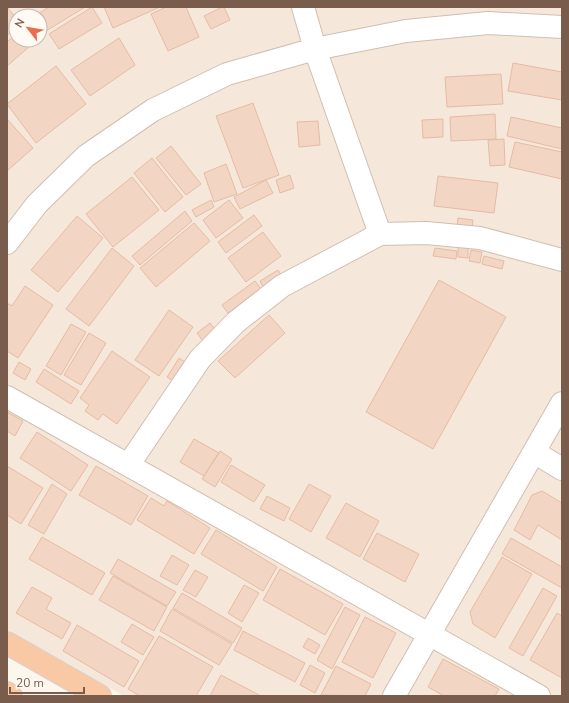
<svg xmlns="http://www.w3.org/2000/svg" width="569" height="703" font-family="'Nunito Sans',sans-serif">
	<rect width="100%" height="100%" fill="#fdf6ec"/>
	<path fill="#f5e8da" fill-rule="evenodd" d="M7,7H562V696H124L7,630ZM16,16H40V40H16Z"/>
	<path fill="#f3d5c3" stroke="#e6bba3" d="M7,7L16,18V29L7,35Z
		M49,7H85L46,31L40,20V16L36,15Z
		M92,7L102,23L59,49L49,34Z
		M104,7H160L113,28Z
		M166,7H186L199,37L168,51L151,14Z
		M222,7H224L230,20L211,29L204,16Z
		M16,34V40H37L7,66V42Z
		M119,38L135,65L90,96L71,70Z
		M513,63L562,72V100L508,91Z
		M56,66L86,104L36,143L7,104Z
		M501,74L503,104L447,107L445,77Z
		M253,103L279,175L243,188L216,116Z
		M495,114L496,139L451,141L450,117Z
		M511,117L562,128V149L507,136Z
		M7,119L33,148L7,171Z
		M443,119V137L423,138L422,120Z
		M318,121L320,145L299,147L297,122Z
		M504,139L505,165L490,166L488,140Z
		M515,142L562,152V179L509,167Z
		M171,146L201,184L186,195L156,158Z
		M152,158L183,197L165,212L134,173Z
		M226,164L237,194L214,202L204,173Z
		M290,175L294,188L280,193L276,180Z
		M438,176L498,183L494,213L434,206Z
		M132,177L159,210L113,247L86,214Z
		M266,180L273,193L240,209L234,197Z
		M211,200L214,207L196,217L192,210Z
		M229,200L243,218L216,238L203,220Z
		M185,211L192,221L140,265L132,256Z
		M254,215L262,226L226,253L218,242Z
		M77,216L103,238L58,292L31,270Z
		M458,218L473,220L472,229L457,227Z
		M194,223L210,241L156,287L140,268Z
		M263,232L281,256L246,282L228,258Z
		M458,247L468,248V258L458,257Z
		M112,248L134,266L89,326L66,309Z
		M435,248L457,251L456,259L433,256Z
		M471,250L482,252L480,263L469,261Z
		M484,256L504,261L502,269L482,264Z
		M278,270L282,276L263,287L260,281Z
		M439,280L506,317L433,449L366,412Z
		M255,281L261,289L228,313L222,305Z
		M25,286L53,305L18,358L7,351V303L12,306Z
		M169,310L193,327L159,376L135,360Z
		M269,315L285,333L235,378L218,361Z
		M210,323L216,331L203,341L197,333Z
		M71,324L86,332L61,375L46,366Z
		M89,333L106,343L81,385L64,375Z
		M112,351L150,377L117,424L103,414L98,420L85,411L89,405L80,398Z
		M179,358L185,362L173,381L167,377Z
		M19,362L31,369L25,380L13,373Z
		M44,369L79,391L71,404L36,382Z
		M7,412L23,421L15,436L7,431Z
		M37,432L88,465L71,491L20,458Z
		M194,439L219,453L204,476L180,462Z
		M220,451L232,459L215,487L202,479Z
		M231,465L265,485L254,502L221,482Z
		M7,466L43,488L21,524L7,515Z
		M96,466L148,496L131,525L79,495Z
		M52,484L67,494L44,534L28,525Z
		M309,484L331,496L311,532L289,519Z
		M542,491L562,503V540L538,525L530,540L514,530L532,495Z
		M267,496L290,508L284,521L260,509Z
		M151,498L164,506L167,501L210,528L194,554L137,520Z
		M346,503L379,521L360,557L326,538Z
		M216,530L277,567L263,591L201,554Z
		M377,533L419,554L405,582L363,559Z
		M42,537L105,573L92,595L29,559Z
		M511,538L562,567V588L502,554Z
		M172,555L189,565L177,585L160,576Z
		M502,557L532,574L495,638L473,624L470,612Z
		M118,559L176,592L167,606L110,573Z
		M280,569L343,604L325,635L263,600Z
		M195,570L208,577L196,597L183,590Z
		M113,576L167,607L154,631L99,600Z
		M244,585L259,593L242,622L228,613Z
		M32,587L52,598L46,609L71,623L62,639L16,613Z
		M543,588L557,596L523,656L509,648Z
		M182,593L242,628L233,643L173,608Z
		M345,607L360,615L332,669L317,660Z
		M172,609L232,644L219,665L160,631Z
		M557,613L562,616V678L530,660Z
		M365,617L396,633L373,678L342,662Z
		M132,624L154,637L143,655L121,642Z
		M77,625L139,661L124,687L63,651Z
		M243,631L305,663L295,682L234,650Z
		M159,636L213,667L196,696H140L128,689Z
		M308,638L320,645L315,654L303,647Z
		M443,659L499,689L495,696H444L428,687Z
		M310,665L325,673L315,693L300,685Z
		M336,666L371,684L365,696L321,695Z
		M221,675L261,696H210Z"/>
	<g fill="none" stroke-linecap="round" stroke-linejoin="round">
		<g stroke="#d1beb0" stroke-width="24">
			<path id="minor" d="M303,7L315,49L380,234
				M7,243L37,204L86,156L153,110L227,74L315,49L406,31L488,23L562,27
				M7,397L539,696
				M534,452L562,469
				M129,464L200,359L236,322L282,286L380,234L426,233L480,238L562,260
				M394,696L562,403"/>
		</g>
		<g stroke="#dad1cd" stroke-width="24">
			<path id="trunk" d="M7,643L100,696
				M7,693L11,696"/>
		</g>
		<use href="#minor" stroke="#fff" stroke-width="22"/>
		<use href="#trunk" stroke="#f9c8a4" stroke-width="22"/>
	</g>
	<rect width="569" height="703" fill="none" stroke="#7a5c4d" stroke-width="16"/>
	<g transform="translate(28 28) rotate(301)"><circle r="19" fill="#fffaf3" stroke="#cabbb1"/>
	<path d="M0-3L7 15L0 10L-7 15Z" fill="#e76f51"/>
	<text y="-6" font-size="11" font-weight="bold" text-anchor="middle" fill="#7a5c4d">N</text>
	</g>
	<path d="M10 687v6h74v-6" fill="none" stroke="#7a5c4d" stroke-width="2"/>
	<text x="16" y="687" font-size="12" fill="#7a5c4d" stroke="#fffaf3" stroke-width="3" paint-order="stroke">20 m</text>
</svg>
